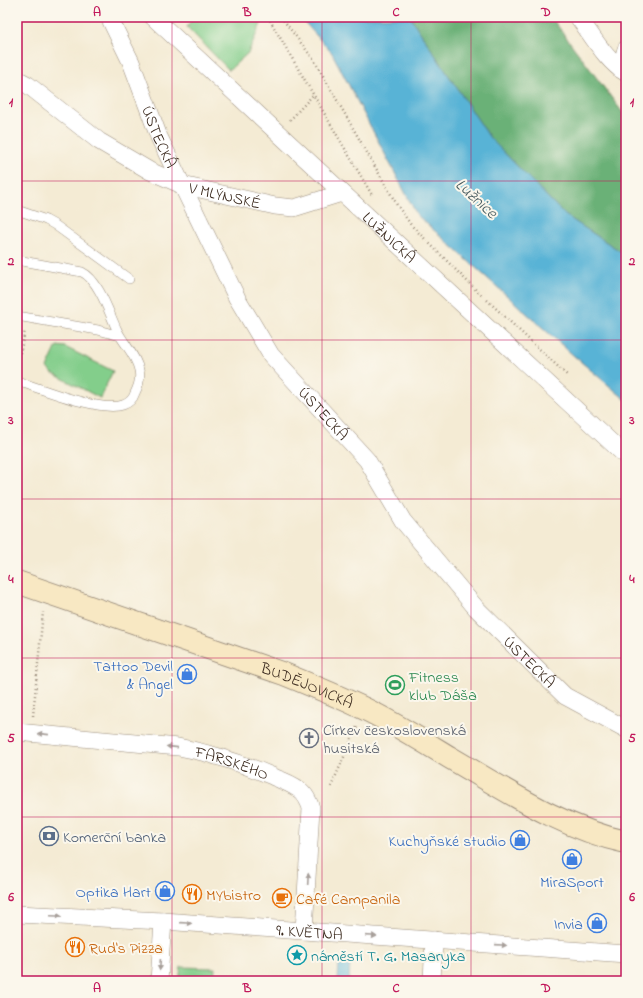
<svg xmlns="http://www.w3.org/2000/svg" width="643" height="998" font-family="'Indie Flower',sans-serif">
	<rect width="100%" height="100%" fill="#fbf7ec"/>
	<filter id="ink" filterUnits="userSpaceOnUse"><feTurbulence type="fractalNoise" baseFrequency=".025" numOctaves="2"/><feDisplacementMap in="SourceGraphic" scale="8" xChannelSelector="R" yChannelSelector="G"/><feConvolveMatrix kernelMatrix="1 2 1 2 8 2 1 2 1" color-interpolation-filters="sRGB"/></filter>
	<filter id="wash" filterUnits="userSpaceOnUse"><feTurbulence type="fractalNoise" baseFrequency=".012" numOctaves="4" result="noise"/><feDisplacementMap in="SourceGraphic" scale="16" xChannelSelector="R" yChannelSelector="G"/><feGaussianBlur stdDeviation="0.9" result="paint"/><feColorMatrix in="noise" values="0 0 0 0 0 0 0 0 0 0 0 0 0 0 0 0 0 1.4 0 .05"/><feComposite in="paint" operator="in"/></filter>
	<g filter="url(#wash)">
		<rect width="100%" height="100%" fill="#f4ebd4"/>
		<path fill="#83ce8b" stroke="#5f7c54" d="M194,17H257L261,24L248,53L229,70L187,27Z
			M57,346L65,347L113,371L100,398L52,373L47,368Z
			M181,967L215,968L214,981H179Z"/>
		<path fill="#6ab177" stroke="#526e4a" d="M410,17H551L626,117V255L565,215L490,138Z"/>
		<path fill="#59b3d6" stroke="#4a6e7a" d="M300,17H410L490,138L565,215L626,255V400L573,355L417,215L332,53Z
			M339,960L350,961L349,981H338Z"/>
	</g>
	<g filter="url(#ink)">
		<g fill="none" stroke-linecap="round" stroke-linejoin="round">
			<g stroke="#988a79" stroke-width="10">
				<path id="service" d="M17,210L46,220L55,225L129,279
					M17,260L82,272C99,280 109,313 117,330C123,343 136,355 139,370C141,378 139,385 135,393C133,399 129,403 123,405C101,413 40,388 17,381
					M17,316L98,330L120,336"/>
			</g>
			<g stroke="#988a79" stroke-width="18">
				<g id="minor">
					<path id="s1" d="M109,17L131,62L159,137L182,185L237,298L271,355L367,460L403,521L476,608L565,696L626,729"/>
					<path id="s2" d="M153,17L626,456"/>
					<path d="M578,17C592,35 606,61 626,73"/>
					<path d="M620,69L626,49"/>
					<path id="s3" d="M17,79L28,85L99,141L150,171L182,185L275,206L294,208L342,193"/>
					<path id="s4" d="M17,732L178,747C212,753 241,763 272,776C282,781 294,784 302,792C306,796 309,802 311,808L304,931"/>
					<path id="s5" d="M17,914L163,921L626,954"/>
					<path d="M159,981L163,921"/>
					<path d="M432,981L434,940"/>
				</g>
			</g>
			<g stroke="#988a79" stroke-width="24">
				<g id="secondary">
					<path id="s6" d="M17,582L284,674C311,685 338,696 365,709C394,723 421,740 449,757C506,790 561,828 626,842"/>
				</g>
			</g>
			<path stroke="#988a79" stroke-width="2.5" stroke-dasharray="1 3" stroke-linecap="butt" d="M268,17L372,195
				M281,17L314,60L397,205L411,225L483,297
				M290,120L314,94
				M487,300L568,376
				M17,369L25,330
				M33,716L43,612
				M331,787L357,727"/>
			<use href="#service" stroke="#fff" stroke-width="9"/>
			<use href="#minor" stroke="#fff" stroke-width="17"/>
			<use href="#secondary" stroke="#f8e8c3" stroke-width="22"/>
		</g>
		<defs><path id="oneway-solid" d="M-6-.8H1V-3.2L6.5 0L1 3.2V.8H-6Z"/></defs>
		<g fill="#a79f9a">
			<use href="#oneway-solid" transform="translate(43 734) rotate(-174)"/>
			<use href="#oneway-solid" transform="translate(172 747) rotate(-174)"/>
			<use href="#oneway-solid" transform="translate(308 879) rotate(-87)"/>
			<use href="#oneway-solid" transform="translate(56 916) rotate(3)"/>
			<use href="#oneway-solid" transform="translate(186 923) rotate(4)"/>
			<use href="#oneway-solid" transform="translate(371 936) rotate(4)"/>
			<use href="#oneway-solid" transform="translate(501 945) rotate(4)"/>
			<use href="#oneway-solid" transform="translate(160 965) rotate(94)"/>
		</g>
	</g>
	<path fill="none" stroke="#c2185b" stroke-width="1" stroke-opacity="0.55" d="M172,17V981M322,17V981M471,17V981M17,181H626M17,340H626M17,499H626M17,658H626M17,817H626"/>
	<defs>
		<g id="shop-ring" transform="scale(1)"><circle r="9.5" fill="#fbf7ec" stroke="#3f7fe0" stroke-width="1.5"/><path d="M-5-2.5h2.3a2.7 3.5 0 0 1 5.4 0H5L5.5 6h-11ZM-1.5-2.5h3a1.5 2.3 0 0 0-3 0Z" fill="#3f7fe0"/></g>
		<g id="stadium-ring" transform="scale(1)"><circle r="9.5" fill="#fbf7ec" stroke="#2e9e5b" stroke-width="1.5"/><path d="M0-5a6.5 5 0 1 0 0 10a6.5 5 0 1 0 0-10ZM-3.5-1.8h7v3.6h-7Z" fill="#2e9e5b"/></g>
		<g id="church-ring" transform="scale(1)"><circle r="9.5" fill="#fbf7ec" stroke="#6b7280" stroke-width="1.5"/><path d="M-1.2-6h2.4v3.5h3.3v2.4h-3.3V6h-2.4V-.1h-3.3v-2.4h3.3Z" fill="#6b7280"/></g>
		<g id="bank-ring" transform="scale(1)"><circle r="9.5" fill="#fbf7ec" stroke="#5c6f8a" stroke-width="1.5"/><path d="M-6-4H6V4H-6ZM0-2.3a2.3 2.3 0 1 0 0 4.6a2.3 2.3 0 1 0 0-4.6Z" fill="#5c6f8a"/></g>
		<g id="restaurant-ring" transform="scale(1)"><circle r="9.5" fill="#fbf7ec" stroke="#e8710a" stroke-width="1.5"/><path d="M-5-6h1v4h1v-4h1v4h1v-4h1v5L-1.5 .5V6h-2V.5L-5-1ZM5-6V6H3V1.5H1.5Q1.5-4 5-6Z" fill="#e8710a"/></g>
		<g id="cafe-ring" transform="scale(1)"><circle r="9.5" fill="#fbf7ec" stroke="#e8710a" stroke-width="1.5"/><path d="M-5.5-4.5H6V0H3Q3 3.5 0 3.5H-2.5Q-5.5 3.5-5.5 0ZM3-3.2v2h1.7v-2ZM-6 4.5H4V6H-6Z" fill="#e8710a"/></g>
		<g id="sight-ring" transform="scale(1)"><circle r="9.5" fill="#fbf7ec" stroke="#0f9aa8" stroke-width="1.5"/><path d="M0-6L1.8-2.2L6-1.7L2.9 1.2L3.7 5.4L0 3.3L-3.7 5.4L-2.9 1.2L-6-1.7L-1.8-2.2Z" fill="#0f9aa8"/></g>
	</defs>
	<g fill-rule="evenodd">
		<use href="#shop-ring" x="187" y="674"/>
		<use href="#stadium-ring" x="395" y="685"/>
		<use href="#church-ring" x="309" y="738"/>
		<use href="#bank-ring" x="49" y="836"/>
		<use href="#shop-ring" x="520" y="840"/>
		<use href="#shop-ring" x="572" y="859"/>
		<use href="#shop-ring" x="165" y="891"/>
		<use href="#restaurant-ring" x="192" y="894"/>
		<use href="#cafe-ring" x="282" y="898"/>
		<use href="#shop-ring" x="597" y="923"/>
		<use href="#restaurant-ring" x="75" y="947"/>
		<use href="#sight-ring" x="297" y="955"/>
	</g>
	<g text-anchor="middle" stroke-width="4" stroke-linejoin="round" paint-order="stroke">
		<g font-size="16" fill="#3b2a1e" stroke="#fbf7ec">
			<text dy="6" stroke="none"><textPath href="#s1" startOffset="130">ÚSTECKÁ</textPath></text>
			<text dy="6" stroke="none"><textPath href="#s3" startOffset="241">V MLÝNSKÉ</textPath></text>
			<text dy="6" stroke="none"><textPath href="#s2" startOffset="323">LUŽNICKÁ</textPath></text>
			<text dy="6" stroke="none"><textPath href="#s1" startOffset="454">ÚSTECKÁ</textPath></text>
			<text dy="6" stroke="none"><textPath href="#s1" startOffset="778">ÚSTECKÁ</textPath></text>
			<text dy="6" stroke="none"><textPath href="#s6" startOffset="308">BUDĚJOVICKÁ</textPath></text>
			<text dy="6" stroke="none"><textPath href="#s4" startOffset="218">FARSKÉHO</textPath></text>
			<text dy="6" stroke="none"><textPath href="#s5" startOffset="293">9. KVĚTNA</textPath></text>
		</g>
		<g font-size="16" fill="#366cbe" stroke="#fbf7ec" text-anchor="end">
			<text x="173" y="671">Tattoo Devil<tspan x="173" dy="18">&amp; Angel</tspan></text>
			<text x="506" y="846">Kuchyňské studio</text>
			<text x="572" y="887" text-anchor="middle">MiraSport</text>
			<text x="151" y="897">Optika Hart</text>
			<text x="583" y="929">Invia</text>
		</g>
		<g font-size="16" fill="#27864d" stroke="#fbf7ec" text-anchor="start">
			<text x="409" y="682">Fitness<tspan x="409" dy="18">klub Dáša</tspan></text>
		</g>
		<g font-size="16" fill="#5b616d" stroke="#fbf7ec" text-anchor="start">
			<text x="323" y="735">Církev československá<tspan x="323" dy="18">husitská</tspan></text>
		</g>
		<g font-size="16" fill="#4e5e75" stroke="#fbf7ec" text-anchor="start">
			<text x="63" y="842">Komerční banka</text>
		</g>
		<g font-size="16" fill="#c56008" stroke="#fbf7ec" text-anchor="start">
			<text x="206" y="900">MYbistro</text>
			<text x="296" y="904">Café Campanila</text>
			<text x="89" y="953">Rud's Pizza</text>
		</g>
		<g font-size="16" fill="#0d838f" stroke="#fbf7ec" text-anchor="start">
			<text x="311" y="961">náměstí T. G. Masaryka</text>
		</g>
		<g font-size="17" font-style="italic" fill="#465a5e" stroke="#fbf7ec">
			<text transform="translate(477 198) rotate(42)" y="6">Lužnice</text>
		</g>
	</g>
	<rect width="643" height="998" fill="none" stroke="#fbf7ec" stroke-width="44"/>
	<rect x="22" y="22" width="599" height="954" fill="none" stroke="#c2185b" stroke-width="1.5"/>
	<g font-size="13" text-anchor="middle" font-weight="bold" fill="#c2185b">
		<text x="97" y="16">A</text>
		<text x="247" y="16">B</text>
		<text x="396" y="16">C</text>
		<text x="546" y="16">D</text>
		<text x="11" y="106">1</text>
		<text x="632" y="106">1</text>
		<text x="11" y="265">2</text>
		<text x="632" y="265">2</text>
		<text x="11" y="424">3</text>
		<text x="632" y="424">3</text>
		<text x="11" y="583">4</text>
		<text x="632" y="583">4</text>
		<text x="11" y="742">5</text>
		<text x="632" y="742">5</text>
		<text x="11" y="901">6</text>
		<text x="632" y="901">6</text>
		<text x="97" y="992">A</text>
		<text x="247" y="992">B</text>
		<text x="396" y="992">C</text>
		<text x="546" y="992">D</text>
	</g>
</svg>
